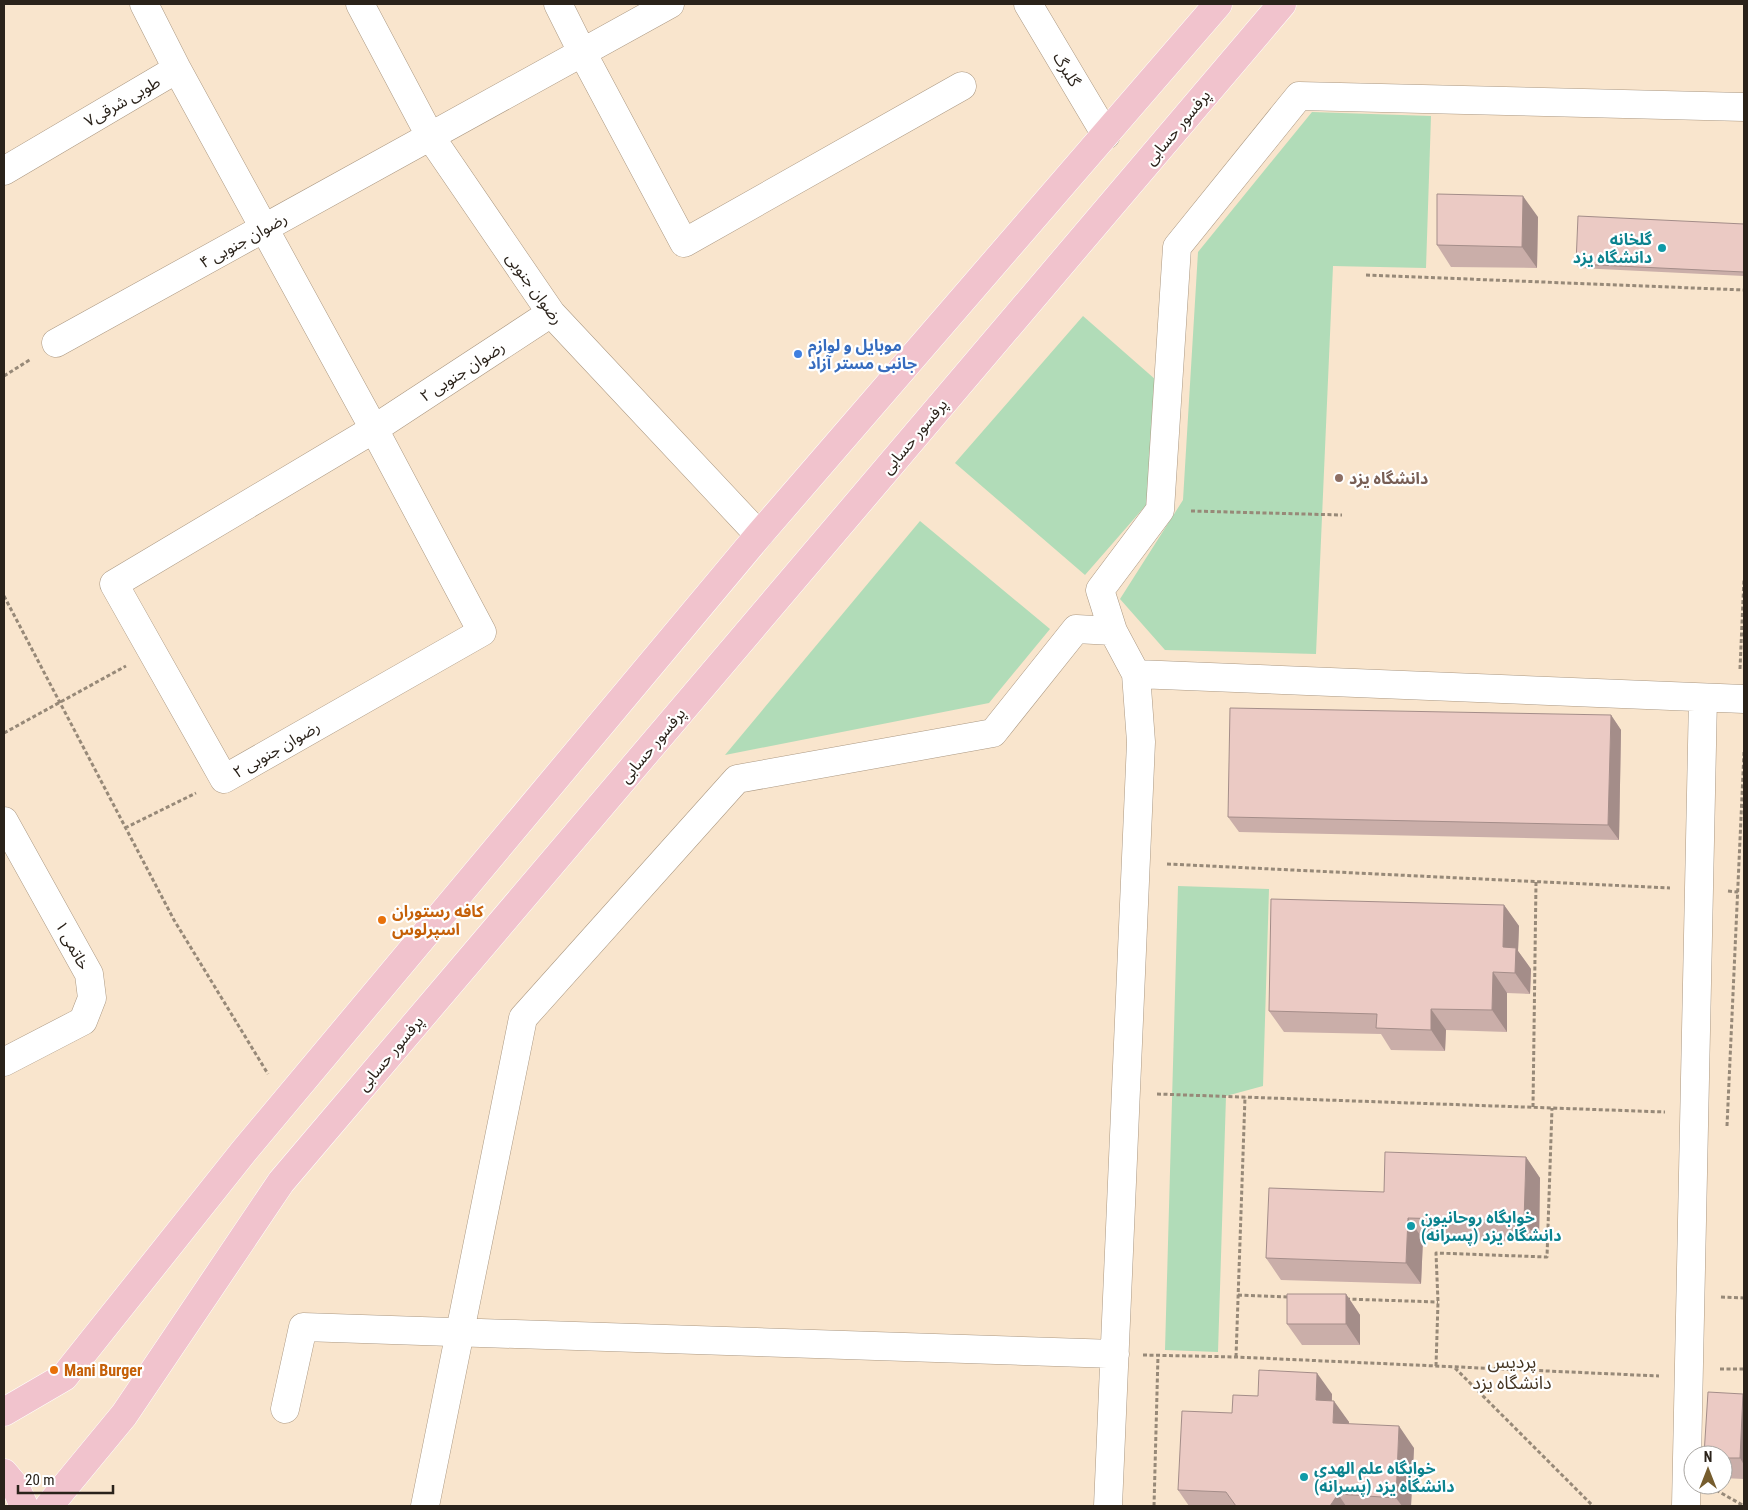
<svg xmlns="http://www.w3.org/2000/svg" width="1748" height="1510" font-family="'Roboto Condensed','Noto Sans Arabic',sans-serif">
	<rect width="100%" height="100%" fill="#f9e5cd"/>
	<path fill="#b1dcb8" d="M1312,112L1431,116L1426,268L1333,266L1316,654L1165,650L1120,599L1183,500L1198,252Z
		M1083,316L1156,380L1147,504L1085,575L955,463Z
		M920,521L1050,629L989,703L725,755Z
		M1178,886L1269,889L1263,1086L1226,1096L1218,1352L1165,1350Z"/>
	<g fill="none" stroke-linecap="round" stroke-linejoin="round">
		<g stroke="#ab9882" stroke-width="29">
			<path id="minor" d="M360,4L430,136L551,313L759,535
				M558,4L582,52L684,243L962,86
				M1028,4L1106,135
				M177,69L374,429L482,632L224,779L114,584L374,429L551,313
				M4,171L177,69L144,4
				M56,343L670,4
				M1113,631L1100,590L1160,510L1177,247L1299,96L1744,107
				M1136,674L1744,699
				M4,821L89,974L92,998L83,1021L4,1062
				M285,1409L303,1327L1115,1354
				M425,1506L523,1018L737,779L993,733L1076,629L1113,631L1136,674L1141,742L1108,1506
				M1686,1506L1703,698"/>
		</g>
		<g stroke="#fff" stroke-width="29">
			<path id="major" d="M4,1412L64,1377L244,1151L759,535L1218,4
				M4,1473L15,1486L24,1506
				M49,1506L124,1415L281,1182L1282,4"/>
		</g>
		<path stroke="#978978" stroke-width="3" stroke-dasharray="4 2.5" stroke-linecap="butt" d="M1366,275L1744,290
			M4,376L31,359
			M1191,511L1342,515
			M4,596L174,920L268,1074
			M1740,669L1744,578
			M4,733L126,666
			M125,828L196,793
			M1167,864L1670,888
			M1728,891L1738,892
			M1157,1094L1665,1112
			M1533,1107L1536,882
			M1727,1126L1744,752
			M1238,1295L1290,1297
			M1721,1297L1744,1298
			M1346,1299L1438,1302
			M1143,1355L1236,1357L1659,1376
			M1236,1357L1245,1097
			M1436,1366L1438,1302L1436,1253L1547,1257L1552,1108
			M1455,1368L1593,1506
			M1720,1369H1744
			M1716,1490L1744,1506
			M1154,1506L1158,1355"/>
		<use href="#minor" stroke="#fff" stroke-width="28"/>
		<use href="#major" stroke="#f1c3cd" stroke-width="28"/>
	</g>
	<path fill="#caaea9" d="M1538,217L1537,268L1451,267L1437,245Z
		M1744,224V276L1579,268L1576,264Z
		M1611,715L1621,730L1619,840L1239,832L1228,817Z
		M1504,905L1519,926L1518,951L1531,969L1530,994L1507,993V1032L1446,1030L1445,1051L1391,1050L1381,1034L1284,1032L1269,1011Z
		M1526,1157L1540,1178L1539,1242L1423,1239L1421,1284L1281,1280L1266,1258Z
		M1346,1294L1360,1315V1345H1302L1287,1324Z
		M1332,1394V1401L1349,1422V1424L1414,1448L1411,1506H1189L1178,1490L1232,1413Z
		M1743,1394L1744,1396V1479L1723,1478V1455Z"/>
	<path fill="#a48d89" d="M1523,196L1538,217L1537,268L1522,247Z
		M1611,715L1621,730L1619,840L1608,825Z
		M1504,905L1519,926L1518,951L1531,969L1530,994L1515,973L1503,947Z
		M1493,972L1507,993V1032L1492,1010Z
		M1431,1009L1446,1030L1445,1051L1431,1030Z
		M1526,1157L1540,1178L1539,1242L1524,1221Z
		M1408,1218L1423,1239L1421,1284L1406,1263Z
		M1346,1294L1360,1315V1345L1346,1324Z
		M1317,1373L1332,1394L1331,1422L1316,1400Z
		M1743,1394L1744,1396V1465L1740,1458Z
		M1334,1401L1349,1422L1348,1444L1333,1423Z
		M1399,1426L1414,1448L1411,1506H1402L1396,1498Z
		M1338,1494L1346,1506H1330Z"/>
	<path fill="#ebcac4" stroke="#a48d89" d="M1437,194L1523,196L1522,247L1437,245Z
		M1578,216L1744,224V272L1576,264Z
		M1230,708L1611,715L1608,825L1228,817Z
		M1271,899L1504,905L1503,947L1516,948L1515,973L1493,972L1492,1010L1431,1009V1030L1376,1028L1377,1014L1269,1011Z
		M1385,1152L1526,1157L1524,1221L1408,1218L1406,1263L1266,1258L1269,1188L1384,1192Z
		M1287,1294H1346V1324H1287Z
		M1259,1370L1317,1373L1316,1400L1334,1401L1333,1423L1399,1426L1396,1498L1338,1494L1330,1506H1236L1226,1492L1178,1490L1182,1411L1232,1413L1233,1395L1258,1396Z
		M1708,1392L1743,1394L1740,1458H1723V1455H1704Z"/>
	<g fill="#0f9aa8" stroke="#fff" stroke-width="2">
		<circle cx="1662" cy="248" r="5"/>
		<circle cx="1411" cy="1226" r="5"/>
		<circle cx="1304" cy="1477" r="5"/>
	</g>
	<circle fill="#3f7fe0" stroke="#fff" stroke-width="2" cx="798" cy="354" r="5"/>
	<circle fill="#8d6e63" stroke="#fff" stroke-width="2" cx="1339" cy="478" r="5"/>
	<g fill="#e8710a" stroke="#fff" stroke-width="2">
		<circle cx="382" cy="920" r="5"/>
		<circle cx="54" cy="1370" r="5"/>
	</g>
	<g text-anchor="middle" stroke-width="4.5" stroke-linejoin="round" paint-order="stroke">
		<g font-size="16" fill="#2a221a" stroke="#fff">
			<text transform="translate(1067 69) rotate(59)" y="6">گلبرگ</text>
			<text transform="translate(122 101) rotate(-30)" y="6">طوبی شرقی۷</text>
			<text transform="translate(1177 127) rotate(-50)" y="6">پرفسور حسابی</text>
			<text transform="translate(243 240) rotate(-29)" y="6">رضوان جنوبی ۴</text>
			<text transform="translate(535 288) rotate(54)" y="6">رضوان جنوبی</text>
			<text transform="translate(462 371) rotate(-33)" y="6">رضوان جنوبی ۲</text>
			<text transform="translate(914 436) rotate(-50)" y="6">پرفسور حسابی</text>
			<text transform="translate(652 745) rotate(-50)" y="6">پرفسور حسابی</text>
			<text transform="translate(276 749) rotate(-30)" y="6">رضوان جنوبی ۲</text>
			<text transform="translate(73 945) rotate(61)" y="6">خاتمی ۱</text>
			<text transform="translate(390 1053) rotate(-50)" y="6">پرفسور حسابی</text>
		</g>
		<g font-size="16" font-weight="bold" fill="#0d838f" stroke="#fff" text-anchor="start">
			<text x="1652" y="245" text-anchor="end">گلخانه<tspan x="1652" dy="18">دانشگاه یزد</tspan></text>
			<text x="1421" y="1223">خوابگاه روحانیون<tspan x="1421" dy="18">(پسرانه) دانشگاه یزد</tspan></text>
			<text x="1314" y="1474">خوابگاه علم الهدی<tspan x="1314" dy="18">(پسرانه) دانشگاه یزد</tspan></text>
		</g>
		<g font-size="16" font-weight="bold" fill="#366cbe" stroke="#fff" text-anchor="start">
			<text x="808" y="351">موبایل و لوازم<tspan x="808" dy="18">جانبی مستر آزاد</tspan></text>
		</g>
		<g font-size="16" font-weight="bold" fill="#785e54" stroke="#fff" text-anchor="start">
			<text x="1349" y="484">دانشگاه یزد</text>
		</g>
		<g font-size="16" font-weight="bold" fill="#c56008" stroke="#fff" text-anchor="start">
			<text x="392" y="917">کافه رستوران<tspan x="392" dy="18">اسپرلوس</tspan></text>
			<text x="64" y="1376">Mani Burger</text>
		</g>
		<g font-size="18" fill="#443421" stroke="#fff">
			<text x="1512" y="1368">پردیس<tspan x="1512" dy="21">دانشگاه یزد</tspan></text>
		</g>
	</g>
	<rect width="1748" height="1510" fill="none" stroke="#2a221a" stroke-width="10"/>
	<g transform="translate(1708 1470)"><circle r="24" fill="#ffffff" stroke="#aaa7a3"/>
	<path d="M0-4L9 19L0 12L-9 19Z" fill="#765d2e"/>
	<text y="-8" font-size="14" font-weight="bold" text-anchor="middle" fill="#2a221a">N</text>
	</g>
	<path d="M18 1485v8h95v-8" fill="none" stroke="#2a221a" stroke-width="2.5"/>
	<text x="25" y="1485" font-size="15" fill="#2a221a" stroke="#ffffff" stroke-width="4" paint-order="stroke">20 m</text>
</svg>
